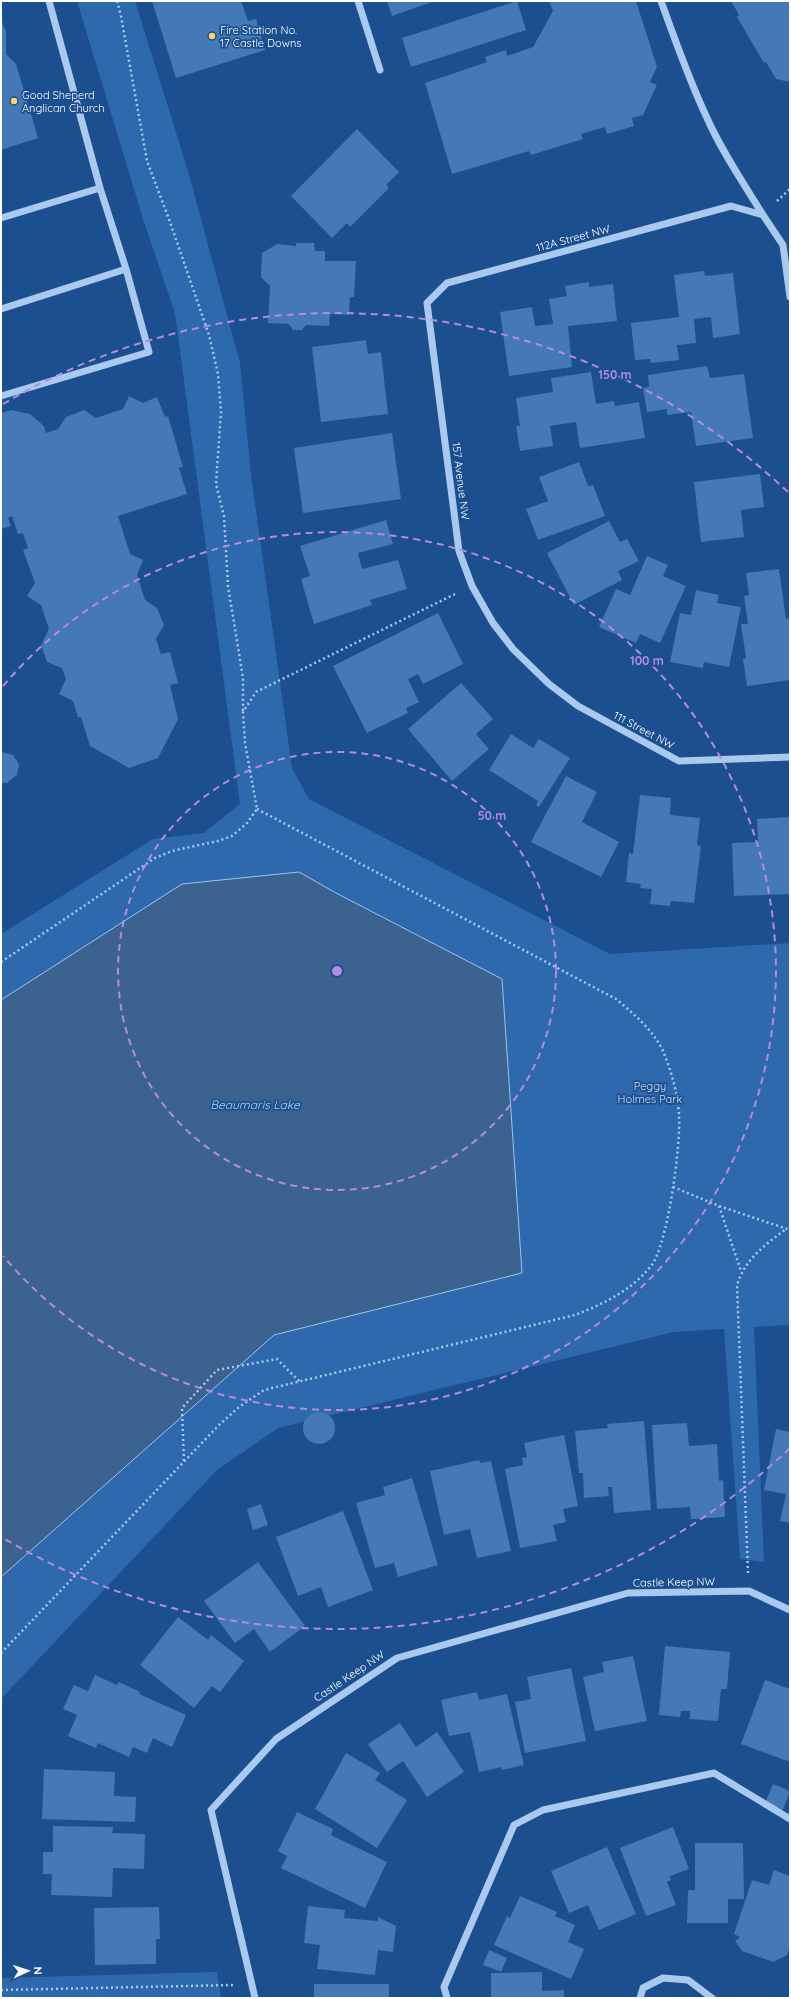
<svg xmlns="http://www.w3.org/2000/svg" width="791" height="1999" font-family="Quicksand,sans-serif">
	<rect width="100%" height="100%" fill="#1b4f8f"/>
	<path fill="#2e69ad" d="M77,1H135L188,171L240,363L251,475L292,768L309,799L610,954L790,943V1325L754,1327L764,1562L740,1559L724,1329L674,1332L278,1428L217,1470L1,1699V934L153,839L204,833L240,804L175,313L144,222Z
		M217,1972L221,1998H1V1978Z"/>
	<path fill="#3c6290" stroke="#9cc4f0" d="M299,872L336,893L502,979L522,1273L274,1335L1,1577V1000L182,884Z"/>
	<path fill="#4478b7" d="M152,1H241L248,21L256,19L265,50L176,78Z
		M387,1H435L392,16Z
		M517,1L526,30L411,67L402,38Z
		M549,1H636L657,67L650,82L657,85L643,115L632,118L634,126L607,134L605,127L581,134L583,139L531,155L529,151L452,174L425,83L487,62L485,57L506,50L507,56L533,47L553,11Z
		M731,1H790V82L776,79L766,62L764,63L737,17L739,15Z
		M1,19L6,32V54L16,64L38,138L1,150Z
		M357,129L399,172L386,185L389,188L350,227L347,223L332,238L291,196Z
		M296,243H314L315,251H325V261H356L354,297H350L349,315L330,314L329,326L306,325L302,330H293L289,324L268,323L270,286L261,277L262,253L277,244L296,246Z
		M704,271L705,276L733,273L740,334L713,338L711,317L694,319L696,343L677,345L679,360L651,363L650,359L635,360L631,323L679,317L674,275Z
		M589,282V287L613,284L617,321L568,326L572,367L509,376L500,312L532,307L535,326L553,324L549,299L567,296L565,286Z
		M366,340L368,354L381,352L388,414L321,422L312,347Z
		M707,366L710,378L744,374L753,438L696,446L691,412L667,415V409L647,412L643,388L649,387L648,375Z
		M591,372L596,404L614,401L615,406L639,402L645,438L580,448L576,422L550,426L553,446L520,451L516,426H520L516,398L553,392L551,378Z
		M129,396L143,403L157,397L165,417L168,416L183,467L179,468L187,494L118,516L130,554L143,560L137,575L145,600L157,608L164,625L156,639L161,654L170,652L178,683L170,685L178,719L158,758L129,768L90,746L81,717H78L73,701L59,694L66,679L62,668L47,662L41,645L49,629L41,605L27,596L35,583L23,550L28,548L23,533L18,534L12,516L8,518L11,526L1,529V413L11,410L30,414L44,426L46,433L58,429L66,417L84,410L96,418L123,409Z
		M392,433L401,499L303,513L294,448Z
		M579,462L588,486L593,485L605,516L538,540L526,509L548,501L539,477Z
		M760,474L764,507L741,510L744,537L701,542L694,482Z
		M386,520L393,544L358,553L362,569L398,560L407,589L370,600L372,605L314,624L301,579L310,576L300,546Z
		M609,521L620,542L627,539L639,561L618,571L622,580L574,605L547,553Z
		M647,556L668,565L663,576L686,586L660,643L640,634L636,643L599,627L616,589L630,595Z
		M779,569L786,619L789,618L790,628V680L747,686L743,659L746,658L741,624H748L744,596L749,595L746,573Z
		M696,590L719,595L717,603L741,607L729,667L704,662L703,668L670,662L680,613L691,615Z
		M438,613L463,664L423,684L418,674L408,679L419,702L406,708L408,713L367,733L333,666Z
		M461,683L493,719L476,734L489,749L452,781L408,729Z
		M511,734L533,748L539,739L570,758L539,807L536,805L538,801L489,770Z
		M1,752L13,755L19,764L17,775L7,783H1Z
		M566,776L597,792L582,822L619,842L601,877L531,842Z
		M640,795L671,798L670,815L700,818L697,845L701,846L694,903L671,901L670,906L650,904L652,889L640,888L641,884L626,882L629,853L633,854Z
		M790,817V894L734,896L732,843L758,842L757,819Z
		M303 1428a16 16 0 1 1 32 0a16 16 0 1 1-32 0Z
		M644,1421L651,1510L614,1513L612,1487H608L609,1496L584,1498L583,1473H579L575,1431L608,1428L607,1424Z
		M687,1423L689,1446L717,1444L719,1481L723,1480L725,1517L691,1519L690,1507L657,1509L652,1425Z
		M776,1429L790,1432V1523L780,1521L786,1494L764,1490Z
		M564,1435L578,1506L563,1509L566,1522L553,1525L557,1541L520,1548L505,1469L523,1465L522,1458L527,1457L524,1443Z
		M479,1460L480,1463L491,1461L511,1551L477,1558L470,1529L444,1535L430,1471Z
		M412,1478L438,1565L398,1577L394,1563L375,1568L356,1503L385,1495L383,1487Z
		M261,1504L268,1525L253,1530L247,1509Z
		M343,1511L373,1590L328,1607L321,1587L298,1596L276,1537Z
		M258,1562L305,1626L270,1652L254,1629L235,1643L204,1601Z
		M178,1617L208,1640L211,1635L244,1661L220,1692L212,1686L194,1708L140,1665Z
		M665,1646L730,1652L727,1689H721L718,1721L690,1719V1711H681L680,1717L659,1715Z
		M633,1656L647,1721L595,1731L583,1677L604,1672L602,1662Z
		M571,1668L586,1741L525,1753L515,1702L531,1699L527,1677Z
		M95,1675L117,1685L119,1682L140,1692L139,1694L186,1715L172,1747L153,1738L147,1753L133,1747L129,1757L98,1743L96,1748L68,1736L77,1715L63,1709L74,1685L88,1691Z
		M765,1680L790,1689V1762L741,1744Z
		M477,1692L479,1700L507,1694L524,1765L502,1770V1767L479,1772L470,1732L449,1736L441,1700Z
		M400,1723L416,1747L437,1732L464,1772L427,1797L403,1761L387,1772L368,1744Z
		M346,1753L380,1773L375,1780L407,1800L377,1848L315,1809Z
		M44,1769L115,1772L114,1796L136,1797L135,1822L42,1819Z
		M773,1784L790,1791L783,1810L765,1803Z
		M297,1812L333,1829L331,1835L387,1862L365,1908L281,1868L287,1856L278,1851Z
		M53,1826L113,1827L112,1833L145,1834L144,1869L113,1868L112,1897L51,1895L52,1874H43V1852H53Z
		M673,1827L689,1869L670,1876L671,1880L667,1882L676,1905L646,1916L620,1848Z
		M695,1843H743L744,1899H728V1923H687L688,1890H695Z
		M607,1847L636,1914L599,1930L588,1905L569,1913L551,1871Z
		M774,1870L790,1876V1946L787,1955L773,1962L742,1951L735,1941L740,1937L734,1934L752,1880L769,1885Z
		M520,1896L557,1912L555,1916L575,1925L568,1942L584,1949L571,1979L494,1945L507,1916L510,1918Z
		M308,1906L345,1910L344,1918L378,1921V1917L396,1926L393,1952L378,1950L375,1975L317,1969L320,1945L304,1943Z
		M159,1907L160,1939H156V1964L95,1965L94,1908Z
		M489,1950L507,1958L501,1972L483,1965Z
		M542,1972V1991L564,1990V1998H491V1973Z
		M314,1984H389V1998H314Z"/>
	<g fill="none" stroke-linecap="round" stroke-linejoin="round">
		<path stroke="#a9c9ee" stroke-width="2.5" stroke-dasharray="2 3" stroke-linecap="butt" d="M117,1L121,16L147,161L170,222L209,335L218,374L221,412L216,484L224,516L228,586L243,678V712
			M777,201L790,189
			M1,962L155,858L172,851L218,841L232,836L247,823L257,809L245,743L243,712L256,692L455,594
			M673,1187L719,1206L790,1230
			M719,1206L741,1271
			M184,1461L182,1408L217,1370L277,1359L299,1381
			M748,1573L737,1285C745,1259 765,1245 786,1229
			M1,1653L219,1425L239,1407L264,1390L575,1315C603,1304 631,1291 651,1266C668,1245 681,1144 679,1115C678,1094 671,1070 663,1051C653,1030 634,1014 616,999L257,809
			M1,1990L233,1985"/>
		<path stroke="#a9c9ee" stroke-width="7" d="M358,1L380,70
			M661,1C675,40 689,80 707,118C722,152 744,184 763,215
			M1,218L100,188
			M790,297L783,245L763,215L731,206L447,283L427,303L459,551L472,586L493,623L513,649L549,684L578,706L679,761L790,757
			M1,309L126,269
			M1,396L149,352L126,269L100,188L49,1
			M255,1998L211,1810L276,1739L397,1658L628,1593L749,1591L790,1610
			M447,1998L444,1987L514,1825L543,1810L714,1773L790,1819
			M640,1998L643,1988L663,1978L688,1980L712,1998"/>
	</g>
	<g fill="none" stroke="#b68bdc" stroke-width="2" stroke-dasharray="7 5">
		<circle cx="337" cy="971" r="219"/>
		<path d="M3 686A439 439 0 1 1 3 1256"/>
		<path d="M790 1448A658 658 0 0 1 3 1538M3 404A658 658 0 0 1 790 494"/>
	</g>
	<g fill="#ffd166" stroke="#1b4f8f" stroke-width="1.5">
		<circle cx="212" cy="36" r="4"/>
		<circle cx="14" cy="101" r="4"/>
	</g>
	<g text-anchor="middle" stroke-width="3.5" stroke-linejoin="round" paint-order="stroke">
		<g font-size="11" fill="#fff" stroke="#1b4f8f" text-anchor="start">
			<text x="220" y="34">Fire Station No.<tspan x="220" dy="13">17 Castle Downs</tspan></text>
			<text x="22" y="99">Good Sheperd<tspan x="22" dy="13">Anglican Church</tspan></text>
		</g>
		<g font-size="11" fill="#fff" stroke="#1b4f8f">
			<text transform="translate(573 238) rotate(-15)" y="4">112A Street NW</text>
			<text transform="translate(461 481) rotate(83)" y="4">157 Avenue NW</text>
			<text transform="translate(644 730) rotate(28)" y="4">111 Street NW</text>
			<text transform="translate(674 1582) rotate(-1)" y="4">Castle Keep NW</text>
			<text transform="translate(349 1676) rotate(-34)" y="4">Castle Keep NW</text>
		</g>
		<g font-size="11" fill="#cfe3fa" stroke="#1b4f8f">
			<text x="650" y="1090">Peggy<tspan x="650" dy="13">Holmes Park</tspan></text>
		</g>
		<g font-size="12" font-style="italic" fill="#b5d3f5" stroke="#1b4f8f">
			<text x="255" y="1109">Beaumaris Lake</text>
		</g>
	</g>
	<circle cx="337" cy="971" r="6" fill="#b68bdc" stroke="#1b4f8f" stroke-width="2"/>
	<g font-size="12" text-anchor="middle" font-weight="bold" fill="#b68bdc" stroke="#1b4f8f" stroke-width="3.5" stroke-linejoin="round" paint-order="stroke">
		<text x="615" y="379">150 m</text>
		<text x="647" y="665">100 m</text>
		<text x="492" y="820">50 m</text>
	</g>
	<rect width="791" height="1999" fill="none" stroke="#ffffff" stroke-width="4"/>
	<g transform="translate(28 1971) rotate(87)" stroke="#1b4f8f" stroke-width="3" paint-order="stroke">
	<path d="M0-3L7 15L0 10L-7 15Z" fill="#ffffff"/>
	<text y="-6" font-size="11" font-weight="bold" text-anchor="middle" fill="#ffffff">N</text>
	</g>
</svg>
